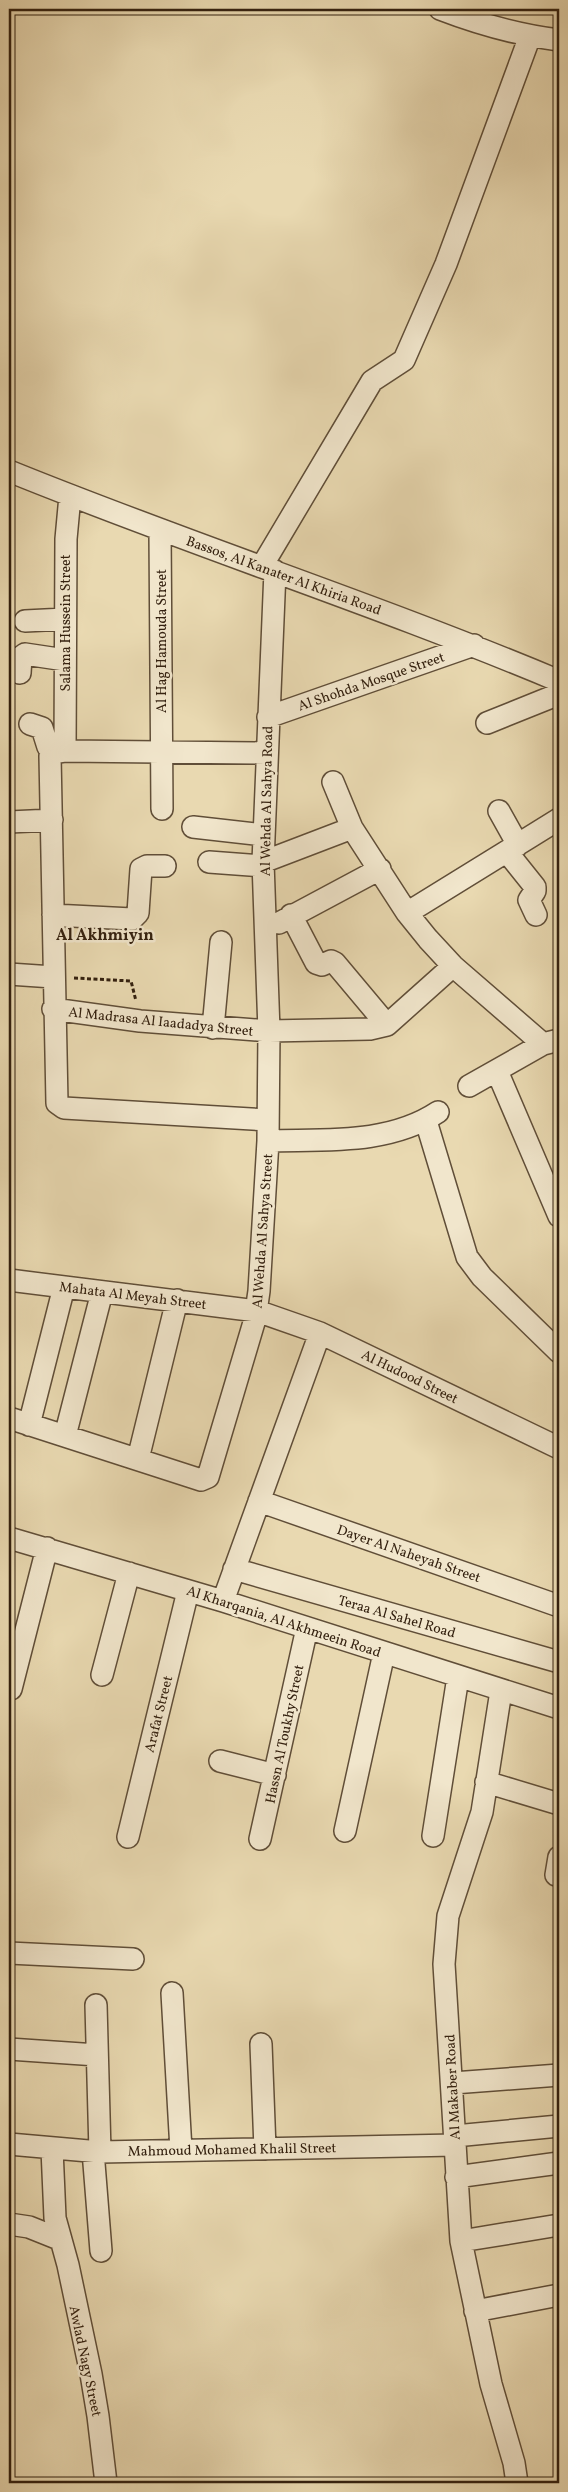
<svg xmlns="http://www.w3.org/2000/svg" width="568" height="2492" font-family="Vollkorn,serif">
	<rect width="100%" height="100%" fill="#e9d9b1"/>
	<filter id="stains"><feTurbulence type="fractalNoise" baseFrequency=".004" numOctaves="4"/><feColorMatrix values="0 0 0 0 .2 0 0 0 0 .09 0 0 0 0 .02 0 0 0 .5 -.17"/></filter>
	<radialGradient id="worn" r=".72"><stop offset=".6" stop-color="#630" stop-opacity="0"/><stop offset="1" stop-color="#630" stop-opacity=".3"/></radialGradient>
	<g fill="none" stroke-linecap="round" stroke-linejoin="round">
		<g stroke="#604e38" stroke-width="24">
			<path id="minor" d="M440,9C479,24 518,35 559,40
				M9,471C191,545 378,605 559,681
				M160,531L162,809
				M262,566L372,381L404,360L446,264L530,36
				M25,621L65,619
				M20,673L21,657L25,654L65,660
				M268,717L474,645
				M487,723L559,694
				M30,724L42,728L48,747L55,752
				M65,751L66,539L70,496
				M267,753L65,751L51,753L50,756L57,1103L64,1108L268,1120
				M333,782L352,828L407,913L428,939L453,966L543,1044
				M499,811L518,845
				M9,822L52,820
				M193,827L264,835
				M507,852L535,887V891L529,900L536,915
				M209,862L263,866
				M263,862L352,828
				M407,913L559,819
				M53,915L132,919L138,913L141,869L147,866H165
				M291,915L316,963L322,965L331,961L335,963L387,1025
				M279,923L380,869
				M9,974L53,977
				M53,1009L140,1021L269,1031L370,1029L387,1025L453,966
				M213,1028L221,942
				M497,1071L559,1216
				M469,1086L543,1044L559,1040
				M426,1121L467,1257L482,1277L559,1352
				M268,1141C325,1139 388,1145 438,1112
				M9,1280L257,1311L320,1333L559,1448
				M9,1418L201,1480L208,1477L255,1319L259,1291L268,1141L269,1031L263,862L275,571
				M29,1425L64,1287
				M65,1436L102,1292
				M138,1459L177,1300
				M259,1501L559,1606
				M9,1538L223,1601L559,1708
				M234,1569L559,1662
				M223,1601L320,1333
				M102,1675L129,1573
				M11,1689L47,1548
				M501,1691L482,1812L448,1916L444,1964L461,2241L491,2384L514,2463L517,2483
				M220,1761L275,1775
				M486,1782L559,1804
				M345,1831L384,1653
				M433,1836L458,1677
				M128,1837L188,1591
				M260,1839L307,1628
				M556,1875L559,1857
				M9,1953L133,1959
				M172,1993L181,2150
				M96,2005L100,2152
				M261,2044L265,2149
				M9,2049L97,2055
				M453,2083L559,2075
				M455,2136L559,2126
				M9,2144L100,2152L455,2145
				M52,2149L55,2218L68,2265L91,2374L98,2416L106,2483
				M93,2151L101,2251
				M456,2177L559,2163
				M9,2224L29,2227L59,2239
				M461,2241L559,2225
				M475,2311L559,2295"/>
		</g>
		<path stroke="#33200f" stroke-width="3" stroke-dasharray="4 2.5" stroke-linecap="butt" d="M74,978L131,981L136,1001"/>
		<use href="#minor" stroke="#f1e6cc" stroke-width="21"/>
	</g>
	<g text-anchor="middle" stroke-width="5" stroke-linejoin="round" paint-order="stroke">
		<g font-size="14" fill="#33200f" stroke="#f1e6cc">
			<text transform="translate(284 575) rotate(20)" y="5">Bassos, Al Kanater Al Khiria Road</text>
			<text transform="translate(65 623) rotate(-90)" y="5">Salama Hussein Street</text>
			<text transform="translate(161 641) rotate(-90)" y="5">Al Hag Hamouda Street</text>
			<text transform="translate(371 681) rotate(-19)" y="5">Al Shohda Mosque Street</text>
			<text transform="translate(266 801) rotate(-89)" y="5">Al Wehda Al Sahya Road</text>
			<text transform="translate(161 1021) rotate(6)" y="5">Al Madrasa Al Iaadadya Street</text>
			<text transform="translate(262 1231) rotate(-86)" y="5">Al Wehda Al Sahya Street</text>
			<text transform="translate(133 1295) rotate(7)" y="5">Mahata Al Meyah Street</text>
			<text transform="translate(410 1376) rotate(26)" y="5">Al Hudood Street</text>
			<text transform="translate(409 1553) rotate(19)" y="5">Dayer Al Naheyah Street</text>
			<text transform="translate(397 1616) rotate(16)" y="5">Teraa Al Sahel Road</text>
			<text transform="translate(284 1621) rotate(18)" y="5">Al Kharqania, Al Akhmeein Road</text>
			<text transform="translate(158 1714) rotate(-76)" y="5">Arafat Street</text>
			<text transform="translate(284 1734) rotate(-78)" y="5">Hassn Al Toukhy Street</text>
			<text transform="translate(452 2087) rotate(-93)" y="5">Al Makaber Road</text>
			<text transform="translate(232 2149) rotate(-1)" y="5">Mahmoud Mohamed Khalil Street</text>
			<text transform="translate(86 2361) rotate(78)" y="5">Awlad Nagy Street</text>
		</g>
		<g font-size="16" font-weight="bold" fill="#33200f" stroke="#f1e6cc">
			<text x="105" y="940">Al Akhmiyin</text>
		</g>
	</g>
	<rect width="568" height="2492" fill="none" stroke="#e9d9b1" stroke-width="30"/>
	<rect x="10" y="10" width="548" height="2472" fill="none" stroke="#33200f" stroke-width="2.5"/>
	<rect x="15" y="15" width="538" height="2462" fill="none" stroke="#33200f"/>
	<rect width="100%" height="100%" filter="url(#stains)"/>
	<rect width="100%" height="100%" fill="url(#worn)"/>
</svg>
